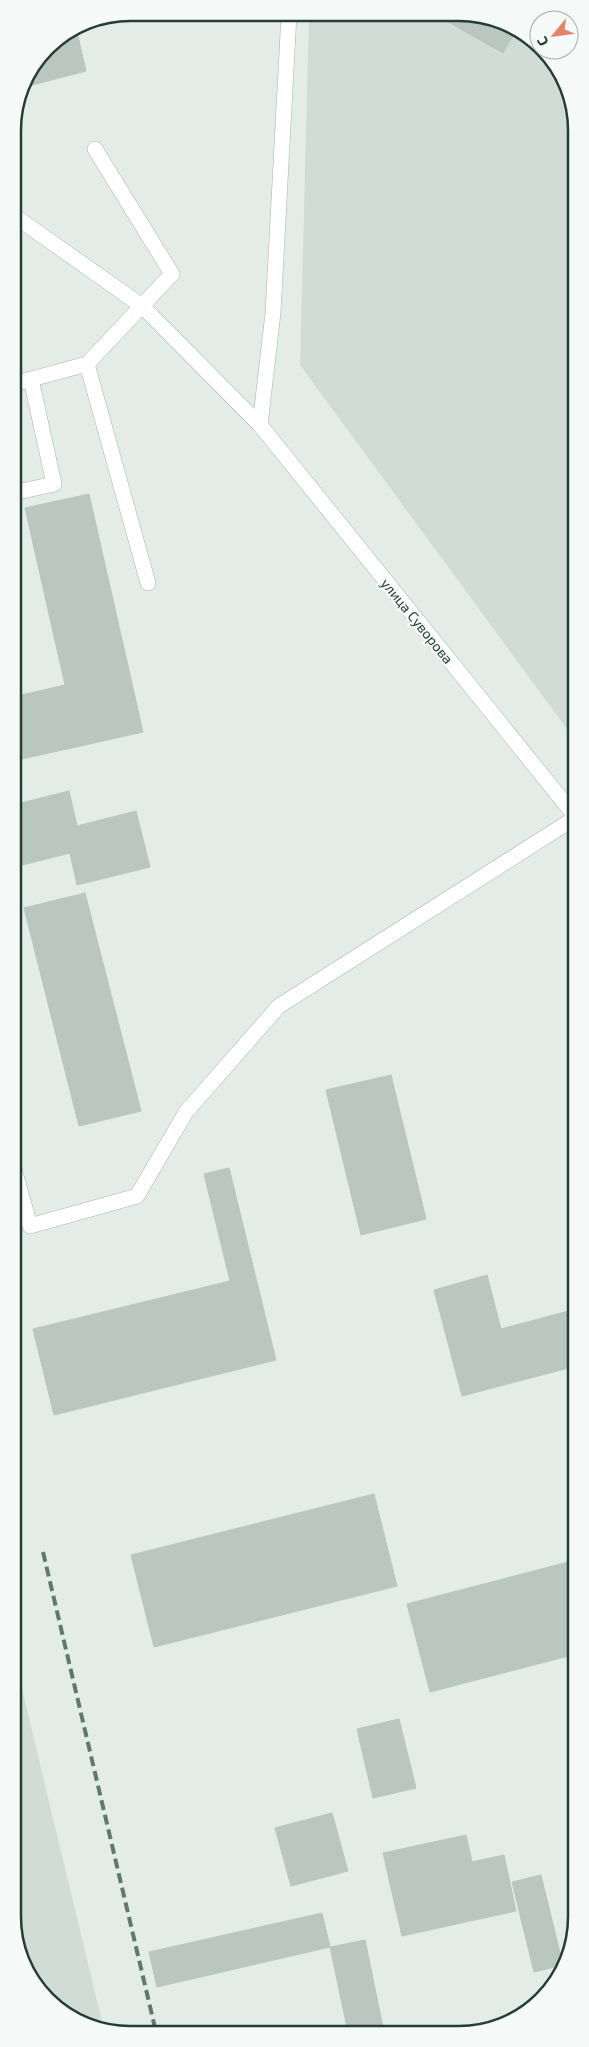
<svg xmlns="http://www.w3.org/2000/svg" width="589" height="2047" font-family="'Exo 2',sans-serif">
	<rect width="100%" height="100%" fill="#e4ece8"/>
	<path fill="#d2dcd7" d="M309,14L482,15L539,46V50H544L574,108L575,740L300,365Z
		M14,1656L104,2030L47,2000L15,1939Z"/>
	<path fill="#bac7c1" stroke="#b7c6bf" d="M436,15H482L515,32L503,53Z
		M76,28L86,71L21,88L47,47Z
		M89,494L143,732L13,761V697L65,685L25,508Z
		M69,791L77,826L136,811L150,867L77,885L70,853L14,867L13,805Z
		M85,893L141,1111L79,1126L24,908Z
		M391,1075L426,1219L361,1235L326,1090Z
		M229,1168L276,1360L54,1415L33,1329L230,1281L204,1174Z
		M487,1275L501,1329L576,1309V1366L462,1396L434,1290Z
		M374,1494L397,1586L154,1647L131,1555Z
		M576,1560V1654L430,1692L407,1604Z
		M399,1719L416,1788L373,1798L357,1729Z
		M332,1813L348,1871L291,1886L275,1828Z
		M466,1835L472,1862L504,1855L516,1911L402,1936L383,1853Z
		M541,1875L563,1965L534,1972L512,1882Z
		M322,1913L330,1947L157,1987L149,1952Z
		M365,1940L384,2032H348L330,1947Z"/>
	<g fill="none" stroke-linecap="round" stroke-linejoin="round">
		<g stroke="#a7b4af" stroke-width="16">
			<path id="lane" d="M87,364L148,583
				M13,384L87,364L172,274L95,149
				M260,425L273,313L289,14
				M13,493L54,484L31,379
				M14,1169L30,1226L137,1196L186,1112L279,1006L575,818"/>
		</g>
		<g stroke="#a3b7af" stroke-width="16">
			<path id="secondary" d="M13,215L142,306L260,425L575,816"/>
		</g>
		<use href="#lane" stroke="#fff" stroke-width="15"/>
		<use href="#secondary" stroke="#fff" stroke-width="15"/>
		<path stroke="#607870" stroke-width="4" stroke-dasharray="10 5" stroke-linecap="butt" d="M43,1552L156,2032"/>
	</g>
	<g text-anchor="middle" stroke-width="5" stroke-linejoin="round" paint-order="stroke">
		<g font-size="14" fill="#253d35" stroke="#f5f9f7">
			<text transform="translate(417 621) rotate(51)" y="5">улица Суворова</text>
		</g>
	</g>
	<path d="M0 0H589V2047H0ZM130 21H459A109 109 0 0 1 568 130V1917A109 109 0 0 1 459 2026H130A109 109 0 0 1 21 1917V130A109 109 0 0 1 130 21Z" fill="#f5f9f7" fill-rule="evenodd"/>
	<path fill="none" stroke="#253d35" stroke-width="2.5" d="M130 21H459A109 109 0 0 1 568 130V1917A109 109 0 0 1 459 2026H130A109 109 0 0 1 21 1917V130A109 109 0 0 1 130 21Z"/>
	<g transform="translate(554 35) rotate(241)"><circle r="24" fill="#f5f9f7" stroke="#a2aea9"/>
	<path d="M0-4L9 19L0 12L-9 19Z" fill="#e78068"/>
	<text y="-8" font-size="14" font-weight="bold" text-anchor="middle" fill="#253d35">С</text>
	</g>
</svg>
